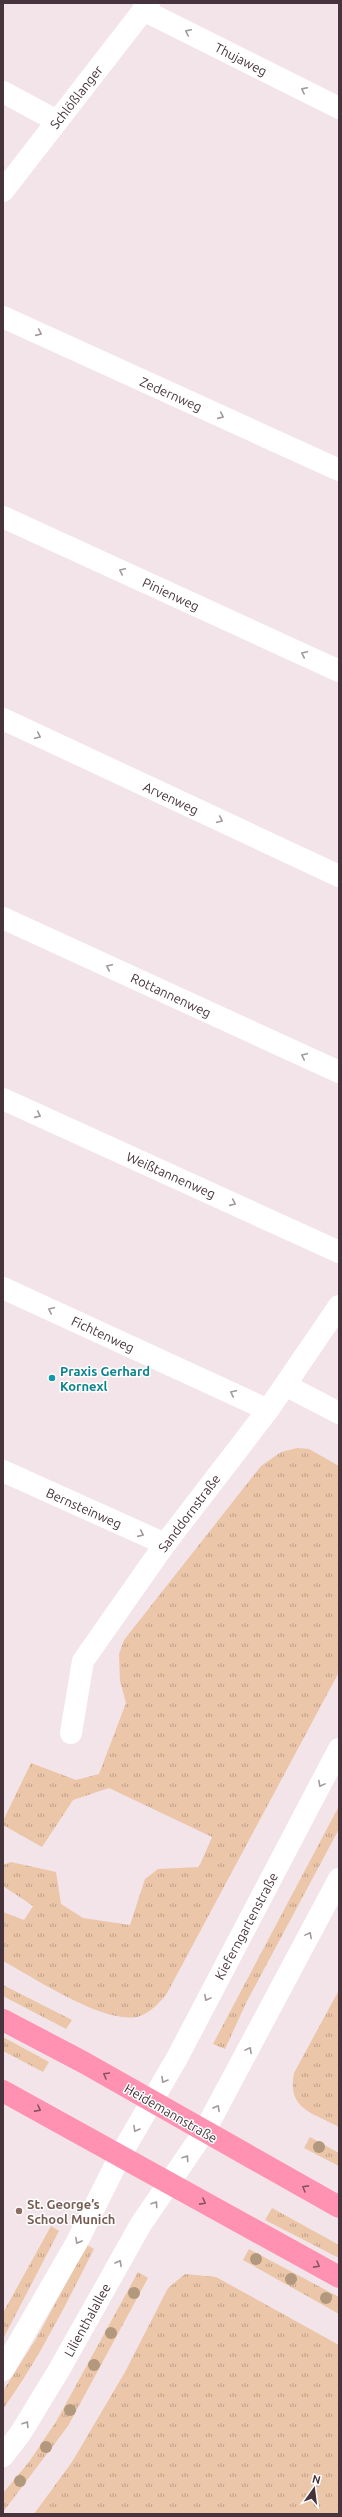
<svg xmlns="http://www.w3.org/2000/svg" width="342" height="2517" font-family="Ubuntu,sans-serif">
	<defs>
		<pattern id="grass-tufts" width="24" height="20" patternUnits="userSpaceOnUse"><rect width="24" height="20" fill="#ebc6a9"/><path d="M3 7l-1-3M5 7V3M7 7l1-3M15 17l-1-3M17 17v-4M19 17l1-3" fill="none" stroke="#c0a18b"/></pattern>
	</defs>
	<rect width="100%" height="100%" fill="#f3e4e9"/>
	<path fill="url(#grass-tufts)" d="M297,1448L309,1449L339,1466V1672L166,1995C158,2004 149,2014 137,2017C101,2023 35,1978 3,1961V1912L24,1920L33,1906L3,1886V1865L11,1862L56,1872L61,1904L83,1918L130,1925L145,1879L158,1869L199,1867L212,1837L109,1788L73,1800L42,1847L3,1825V1821L31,1763L76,1780L99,1774L126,1703L120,1681L119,1654L124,1640L261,1466L281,1452Z
		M339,1806V1829L246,2003L225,2049L213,2044Z
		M3,1985L72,2020L66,2029L3,1996Z
		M339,1990V2127C311,2112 287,2109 294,2073Z
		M3,2037L49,2062L43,2072L3,2051Z
		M310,2137L339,2153V2166L304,2148Z
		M272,2208L339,2245V2258L265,2220Z
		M51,2226L59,2231L3,2339V2313Z
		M87,2245L94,2249C66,2304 39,2359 3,2409V2391L36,2339Z
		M249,2249L339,2297V2314L243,2260Z
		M138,2272L148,2278L68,2426L3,2512V2493L29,2462L57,2420Z
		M185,2274L216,2277L339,2345V2514H34L72,2462L125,2372L168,2288Z"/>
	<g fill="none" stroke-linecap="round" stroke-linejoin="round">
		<path stroke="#fff" stroke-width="22" d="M143,10L339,108
			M3,92L57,121
			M3,191L149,3
			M3,317L339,470
			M3,517L339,671
			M3,719L339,876
			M3,918L339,1072
			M3,1099L339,1252
			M3,1288L268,1410
			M285,1385L339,1413
			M3,1471L165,1544
			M71,1733L83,1661L165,1544L268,1410L339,1306
			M3,2370L77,2242L120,2156L177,2058L339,1749
			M3,2456L20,2434L59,2370L141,2224L204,2132L339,1879"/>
		<path stroke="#ff91b2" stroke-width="22" d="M3,2020L83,2062L339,2207
			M3,2091L339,2277"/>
	</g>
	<g fill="#b2987c">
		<circle cx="319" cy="2147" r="6"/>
		<circle cx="256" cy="2259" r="6"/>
		<circle cx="291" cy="2279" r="6"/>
		<circle cx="134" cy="2293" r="6"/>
		<circle cx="326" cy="2298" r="6"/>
		<circle cx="111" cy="2333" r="6"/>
		<circle cx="94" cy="2365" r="6"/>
		<circle cx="70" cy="2410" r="6"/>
		<circle cx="46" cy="2447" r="6"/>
		<circle cx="20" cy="2481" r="6"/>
	</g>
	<defs><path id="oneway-chevron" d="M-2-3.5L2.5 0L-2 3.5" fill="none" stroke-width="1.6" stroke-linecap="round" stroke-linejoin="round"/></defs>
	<g stroke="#a2999d">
		<use href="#oneway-chevron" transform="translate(188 32) rotate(-154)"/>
		<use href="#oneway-chevron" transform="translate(304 90) rotate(-153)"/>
		<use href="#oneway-chevron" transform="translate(39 333) rotate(24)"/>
		<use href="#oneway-chevron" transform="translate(221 416) rotate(24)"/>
		<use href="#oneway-chevron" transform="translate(122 571) rotate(-155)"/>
		<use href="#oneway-chevron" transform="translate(304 654) rotate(-155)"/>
		<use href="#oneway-chevron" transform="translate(38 736) rotate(25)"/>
		<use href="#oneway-chevron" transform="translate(220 820) rotate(25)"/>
		<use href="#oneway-chevron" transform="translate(109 967) rotate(-155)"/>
		<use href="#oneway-chevron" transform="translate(304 1056) rotate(-155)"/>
		<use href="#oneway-chevron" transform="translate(38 1115) rotate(24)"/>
		<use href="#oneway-chevron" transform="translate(233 1203) rotate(24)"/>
		<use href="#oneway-chevron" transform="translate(51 1310) rotate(-155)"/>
		<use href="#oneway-chevron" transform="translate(233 1393) rotate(-155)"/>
		<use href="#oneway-chevron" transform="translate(141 1534) rotate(24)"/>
		<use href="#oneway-chevron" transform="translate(321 1784) rotate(118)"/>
		<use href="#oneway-chevron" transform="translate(309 1935) rotate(-62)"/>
		<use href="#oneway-chevron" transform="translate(207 1998) rotate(118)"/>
		<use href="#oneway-chevron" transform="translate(249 2050) rotate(-62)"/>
		<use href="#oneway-chevron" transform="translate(164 2080) rotate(120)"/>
		<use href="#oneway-chevron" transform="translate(217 2108) rotate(-61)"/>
		<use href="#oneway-chevron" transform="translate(136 2129) rotate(120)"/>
		<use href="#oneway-chevron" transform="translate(186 2158) rotate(-56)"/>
		<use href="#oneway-chevron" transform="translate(155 2204) rotate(-56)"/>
		<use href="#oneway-chevron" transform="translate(78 2241) rotate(119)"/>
		<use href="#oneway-chevron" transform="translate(119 2263) rotate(-61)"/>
		<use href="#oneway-chevron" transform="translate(26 2424) rotate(-58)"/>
	</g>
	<g stroke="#875465">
		<use href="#oneway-chevron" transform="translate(106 2075) rotate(-150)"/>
		<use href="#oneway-chevron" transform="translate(38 2109) rotate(28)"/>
		<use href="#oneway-chevron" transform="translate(305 2188) rotate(-151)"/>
		<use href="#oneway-chevron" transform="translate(203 2202) rotate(29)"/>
		<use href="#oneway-chevron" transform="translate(317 2265) rotate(29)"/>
	</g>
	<circle fill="#0f9aa8" stroke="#fff" stroke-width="1.5" cx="52" cy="1378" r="4"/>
	<circle fill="#8d6e63" stroke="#fff" stroke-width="1.5" cx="19" cy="2211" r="4"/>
	<g text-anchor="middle" stroke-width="3" stroke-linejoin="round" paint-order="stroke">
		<g font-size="13" fill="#46333b" stroke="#fff">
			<text transform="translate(241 59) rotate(27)" y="5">Thujaweg</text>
			<text transform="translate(76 97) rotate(-52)" y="5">Schlößlanger</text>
			<text transform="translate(171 394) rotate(24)" y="5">Zedernweg</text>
			<text transform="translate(171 594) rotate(25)" y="5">Pinienweg</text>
			<text transform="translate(171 798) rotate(25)" y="5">Arvenweg</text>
			<text transform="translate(171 995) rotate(25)" y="5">Rottannenweg</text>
			<text transform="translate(171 1175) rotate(24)" y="5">Weißtannenweg</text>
			<text transform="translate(103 1334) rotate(25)" y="5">Fichtenweg</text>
			<text transform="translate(84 1508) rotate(24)" y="5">Bernsteinweg</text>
			<text transform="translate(189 1513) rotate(-53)" y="5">Sanddornstraße</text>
			<text transform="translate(246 1926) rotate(-62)" y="5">Kieferngartenstraße</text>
			<text transform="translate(171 2113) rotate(30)" y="5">Heidemannstraße</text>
			<text transform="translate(87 2320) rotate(-61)" y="5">Lilienthalallee</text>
		</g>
		<g font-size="13" font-weight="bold" fill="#0d838f" stroke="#fff" text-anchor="start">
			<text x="60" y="1376">Praxis Gerhard<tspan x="60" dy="15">Kornexl</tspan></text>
		</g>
		<g font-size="13" font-weight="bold" fill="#785e54" stroke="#fff" text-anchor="start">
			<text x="27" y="2209">St. George’s<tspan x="27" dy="15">School Munich</tspan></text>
		</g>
	</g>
	<rect width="342" height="2517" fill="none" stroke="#46333b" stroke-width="8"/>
	<g transform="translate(314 2489) rotate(14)" stroke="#ffffff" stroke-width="3" paint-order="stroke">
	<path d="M0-3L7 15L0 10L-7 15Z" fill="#46333b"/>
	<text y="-6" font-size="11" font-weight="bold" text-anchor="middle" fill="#46333b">N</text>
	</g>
</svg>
